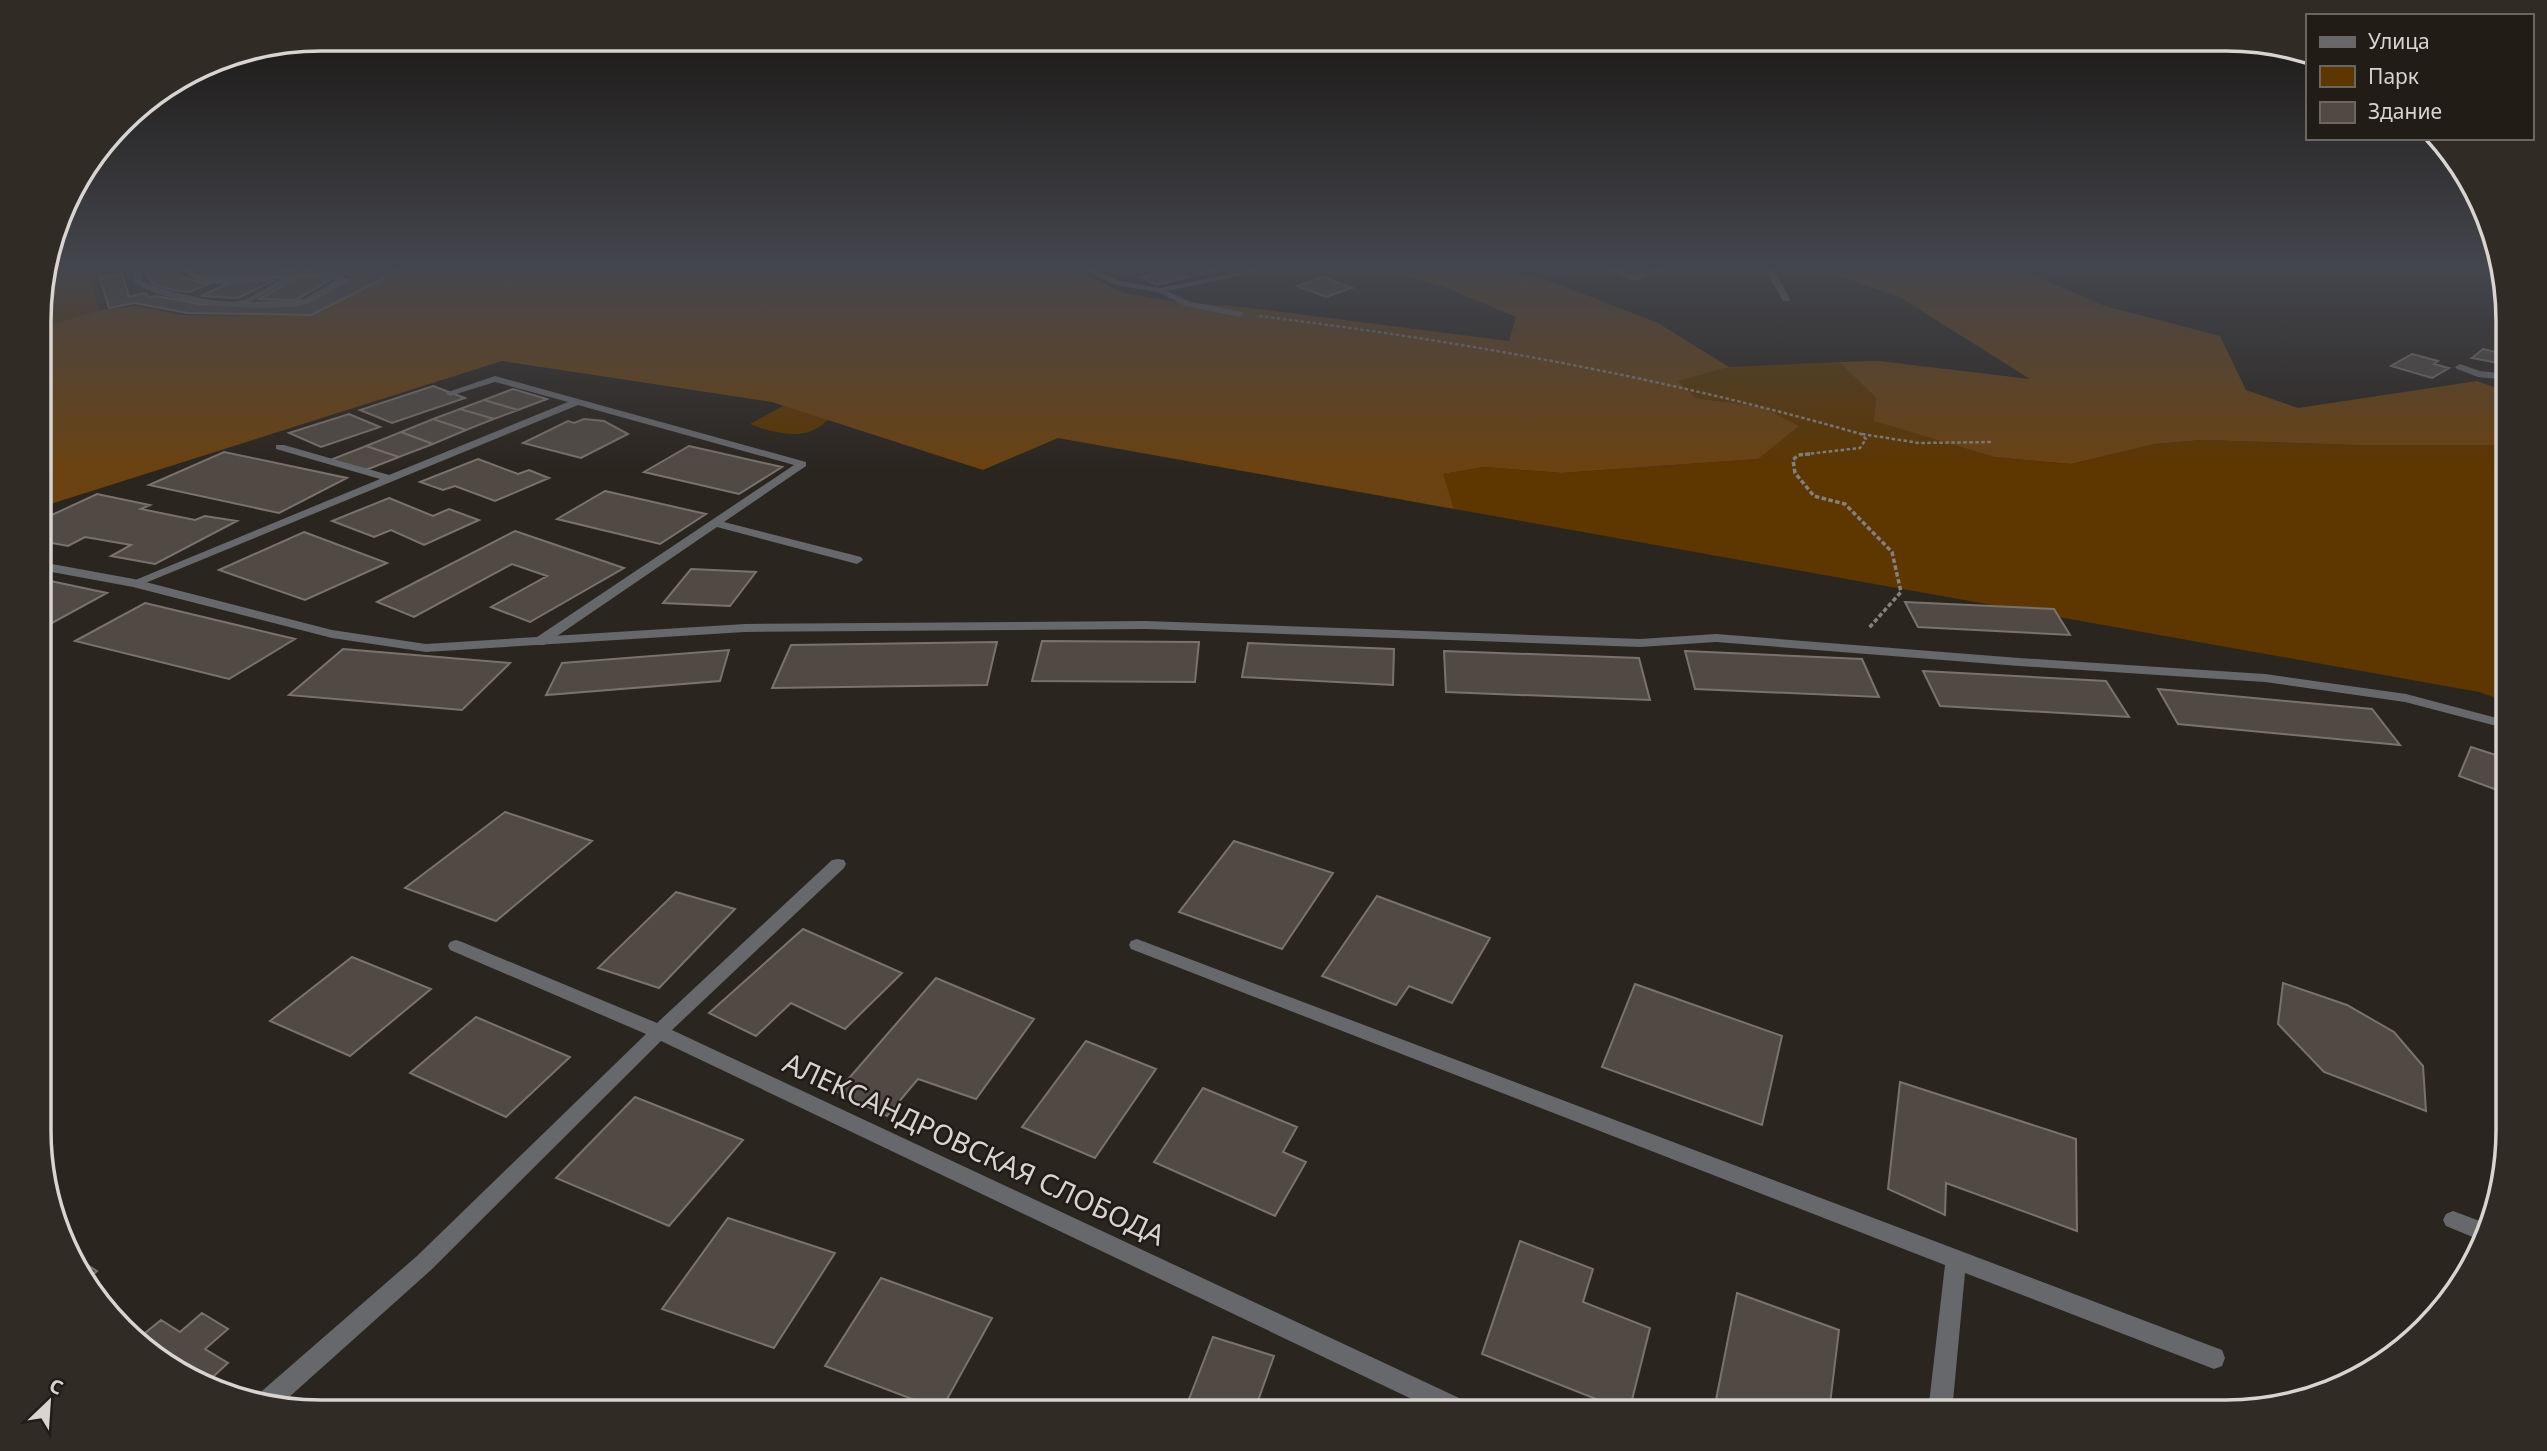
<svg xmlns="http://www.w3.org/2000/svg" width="2547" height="1451" font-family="'Noto Sans',sans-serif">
	<rect width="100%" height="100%" fill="#2b251f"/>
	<path fill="#382d23" d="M118,267H409L311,316L182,315L136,306L99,310L92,280L119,271Z"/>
	<path fill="#5d3600" d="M46,267H118L119,271L92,280L99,310L41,328V284Z
		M1839,362L1876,398L1875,421L1994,457L2071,464L2155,444L2202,440L2356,445H2508V702L2479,692L1454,509L1442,474L1484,467L1561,473L1757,459L1762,407L1696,398L1677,381L1729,367Z
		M783,406L795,407L830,417C810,443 776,434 750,424Z"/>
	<path fill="#6b4211" d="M409,267H1071L1124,293L1176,302L1243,307L1509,341L1516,317L1447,288L1375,267H1480L1547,280L1658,323L1729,367L1678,381L1696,398L1762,407L1799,426L1758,459L1561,473L1484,467L1443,474L1454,509L1058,438L983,470L772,402L502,361L41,507V328L99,310L136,306L182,315L311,316Z
		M1810,267H2013L2105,306L2220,336L2246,390L2298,408L2477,381L2508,392V445H2356L2202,440L2155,444L2071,464L1994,457L1874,421L1876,398L1839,362L1879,361L2030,379L1898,296Z"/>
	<path fill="#514a44" stroke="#7a726b" stroke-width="2" d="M146,267H173V271L180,277L209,284L189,292L173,290L153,284L148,278Z
		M200,267H302L295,271L222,277L207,276L203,273Z
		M316,267H407L311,315L188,313L134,303L109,308L100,278L122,274L129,297L145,293L150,298L156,296L200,304L291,306L309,302L353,277L348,274L306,272Z
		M1170,267L1189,277L1156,285L1142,277L1161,273L1156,270Z
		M1191,267H1234L1203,274Z
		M1632,267L1645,272L1631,276L1612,268Z
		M298,277H334L296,300L259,299Z
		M1324,277L1352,288L1326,297L1297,286Z
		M252,279L273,281L238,298L201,296L231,282Z
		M2483,349L2508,355L2505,359L2508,365L2472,358Z
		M2412,354L2438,361L2434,364L2449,368L2432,378L2391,366Z
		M433,386L465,398L392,423L360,410Z
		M513,389L547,399L518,410L484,400Z
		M484,400L518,410L494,419L460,409Z
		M460,409L494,419L466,430L433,419Z
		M349,414L380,427L321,447L289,433Z
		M433,419L466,430L433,444L401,432Z
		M584,419L604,421L628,434L581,458L523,443L568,421L574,423Z
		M401,432L433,444L399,457L366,446Z
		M366,446L399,457L366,470L330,460Z
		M689,446L782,467L739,494L644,472Z
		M224,452L347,478L279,513L149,485Z
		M478,459L518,474L529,470L549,478L495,501L455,486L443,490L420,482Z
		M605,491L706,514L660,544L557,519Z
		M97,494L150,505L141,509L195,520L205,516L237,521L155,564L111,556L131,545L85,537L68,546L41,541V520Z
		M389,498L433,516L449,509L479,520L424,545L391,530L374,537L332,521Z
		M515,531L624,568L530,622L491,607L547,576L512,564L414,617L377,602Z
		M304,532L387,563L305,600L219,570Z
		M691,569L756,572L730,606L663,603Z
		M41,579L107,593L41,629Z
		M1905,602L2054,609L2070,635L1918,627Z
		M145,603L295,639L229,679L75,641Z
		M1042,641L1199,642L1195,682L1032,681Z
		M997,642L987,685L772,688L791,645Z
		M1248,643L1394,649L1393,685L1242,677Z
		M343,649L510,663L462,710L289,695Z
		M729,650L720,681L546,695L562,663Z
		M1444,651L1639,658L1650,700L1446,692Z
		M1685,651L1862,659L1879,697L1695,689Z
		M1923,671L2106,681L2129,717L1940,706Z
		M2158,689L2372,709L2400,745L2178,724Z
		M2471,747L2508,759V794L2459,776Z
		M505,812L592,841L496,921L405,888Z
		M1234,841L1333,873L1282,949L1179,912Z
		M676,892L735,909L659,988L598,968Z
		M1377,896L1490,938L1452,1003L1409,986L1396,1005L1322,976Z
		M803,929L902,973L845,1029L791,1003L756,1036L709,1013Z
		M352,957L431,989L350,1056L270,1021Z
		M936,978L1034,1019L976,1099L918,1079L887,1116L837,1092Z
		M2283,983L2347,1005L2394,1032L2423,1066L2426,1111L2324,1072L2278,1024Z
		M1635,984L1782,1036L1762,1125L1602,1067Z
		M476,1017L570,1057L506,1117L410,1073Z
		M1086,1041L1156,1069L1095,1158L1022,1127Z
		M1900,1082L2076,1139L2077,1231L1946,1183L1945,1215L1888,1189Z
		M1203,1088L1297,1127L1283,1152L1306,1162L1275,1216L1154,1162Z
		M635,1097L743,1140L669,1226L556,1178Z
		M728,1218L835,1253L774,1348L662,1309Z
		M1520,1241L1593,1269L1583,1302L1650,1328L1629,1412L1482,1354Z
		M75,1257L97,1271L84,1282Z
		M881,1278L992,1318L941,1410L825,1366Z
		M1737,1293L1839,1330L1829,1412H1732L1715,1405Z
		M202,1313L228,1329L205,1349L228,1363L204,1385L180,1375L140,1337L161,1320L180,1332Z
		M1213,1337L1274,1356L1254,1412H1184Z"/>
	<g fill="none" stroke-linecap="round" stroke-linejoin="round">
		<path stroke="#86807b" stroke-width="2.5" stroke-dasharray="3.5 2.5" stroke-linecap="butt" d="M1259,316C1463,341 1663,377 1861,434L1866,439L1860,448L1798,455
			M1862,434L1919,443L1991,442"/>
		<path stroke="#86807b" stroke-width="3.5" stroke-dasharray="4.5 2.5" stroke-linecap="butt" d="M1810,454L1798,455L1793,460L1795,473L1814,496L1845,504L1892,552L1901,592L1868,629"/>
		<path fill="#66686c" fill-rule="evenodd" d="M132,267H140L142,281C160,290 219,305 239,301C251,299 271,284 283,278C251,281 202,295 179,267H187L193,273L215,278L294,273L340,274L347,279C336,289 319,300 305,304C267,313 164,306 134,282ZM295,277L338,279L304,299L250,302Z
			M1079,267H1089L1120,281L1160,288L1265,267H1281L1167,291L1191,302L1243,312V316L1240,317L1185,306L1158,292L1115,285Z
			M1598,267H1609L1634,276L1654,270L1649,267H1661L1666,270L1634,281Z
			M1764,267H1772L1790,299L1789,301H1783Z
			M495,376L806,462V466L724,522L861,557L863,560L857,564L717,527L544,645H534L533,642L534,639L794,465L578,405L138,586L134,587L128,583L380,479L276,449V445H284L389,475L568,402L495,382L450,396L445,393Z
			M2453,1211L2485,1223L2480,1240L2446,1226L2443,1220L2446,1214Z"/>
		<path fill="#66686c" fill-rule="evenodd" d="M2460,364L2480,371L2508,374V380L2478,377L2457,369L2455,367Z
			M41,562L134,579L332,630L426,644L745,624L1146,621L1640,639L1716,634L2019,658L2265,674L2406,694L2508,721V729L2405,702L2265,682L2019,666L1716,642L1640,647L1146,629L745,632L426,652L332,638L133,587L41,570Z
			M838,859L844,860L846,864L844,868L672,1030L1472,1404L1475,1412H1439L661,1041L431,1270L278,1407L252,1404L255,1397L417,1256L646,1034L450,950L448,946L450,942L456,940L462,942L657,1023L832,860Z
			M1137,939L2214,1347L2222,1350L2225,1358L2222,1366L2214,1369L1965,1273L1952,1412H1928L1945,1265L1131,949L1129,945L1131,941Z"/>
	</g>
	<linearGradient id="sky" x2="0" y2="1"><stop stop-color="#181411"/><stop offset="0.57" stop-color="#44464d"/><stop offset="1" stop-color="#44464d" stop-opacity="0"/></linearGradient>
	<rect width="2547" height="470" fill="url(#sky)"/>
	<g text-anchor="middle" stroke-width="5" stroke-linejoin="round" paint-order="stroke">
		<g font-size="28" fill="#d9d4d0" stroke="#211c16">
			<text transform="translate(974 1149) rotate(25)" y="10">АЛЕКСАНДРОВСКАЯ СЛОБОДА</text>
		</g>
	</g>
	<path d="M0 0H2547V1451H0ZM321 51H2226A270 270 0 0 1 2496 321V1130A270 270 0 0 1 2226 1400H321A270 270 0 0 1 51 1130V321A270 270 0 0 1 321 51Z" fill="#302b25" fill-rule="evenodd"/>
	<path fill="none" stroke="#d9d4d0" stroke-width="3.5" d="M321 51H2226A270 270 0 0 1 2496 321V1130A270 270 0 0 1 2226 1400H321A270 270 0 0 1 51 1130V321A270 270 0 0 1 321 51Z"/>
	<rect x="2306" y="14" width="228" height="126" fill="#211c16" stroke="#6b6660" stroke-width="2"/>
	<rect x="2320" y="37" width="35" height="10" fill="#66686c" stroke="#6b6660" stroke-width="2"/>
	<text x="2368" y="49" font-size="21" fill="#d9d4d0">Улица</text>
	<rect x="2320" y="66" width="35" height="21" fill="#5d3600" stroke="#6b6660" stroke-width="2"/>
	<text x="2368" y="84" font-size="21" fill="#d9d4d0">Парк</text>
	<rect x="2320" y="102" width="35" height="21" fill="#514a44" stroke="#6b6660" stroke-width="2"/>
	<text x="2368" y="119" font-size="21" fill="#d9d4d0">Здание</text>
	<g transform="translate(49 1402) rotate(25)" stroke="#211c16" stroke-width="5" paint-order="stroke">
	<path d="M0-5L12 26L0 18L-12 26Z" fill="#d9d4d0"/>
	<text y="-10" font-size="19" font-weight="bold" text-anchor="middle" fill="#d9d4d0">С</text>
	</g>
</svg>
